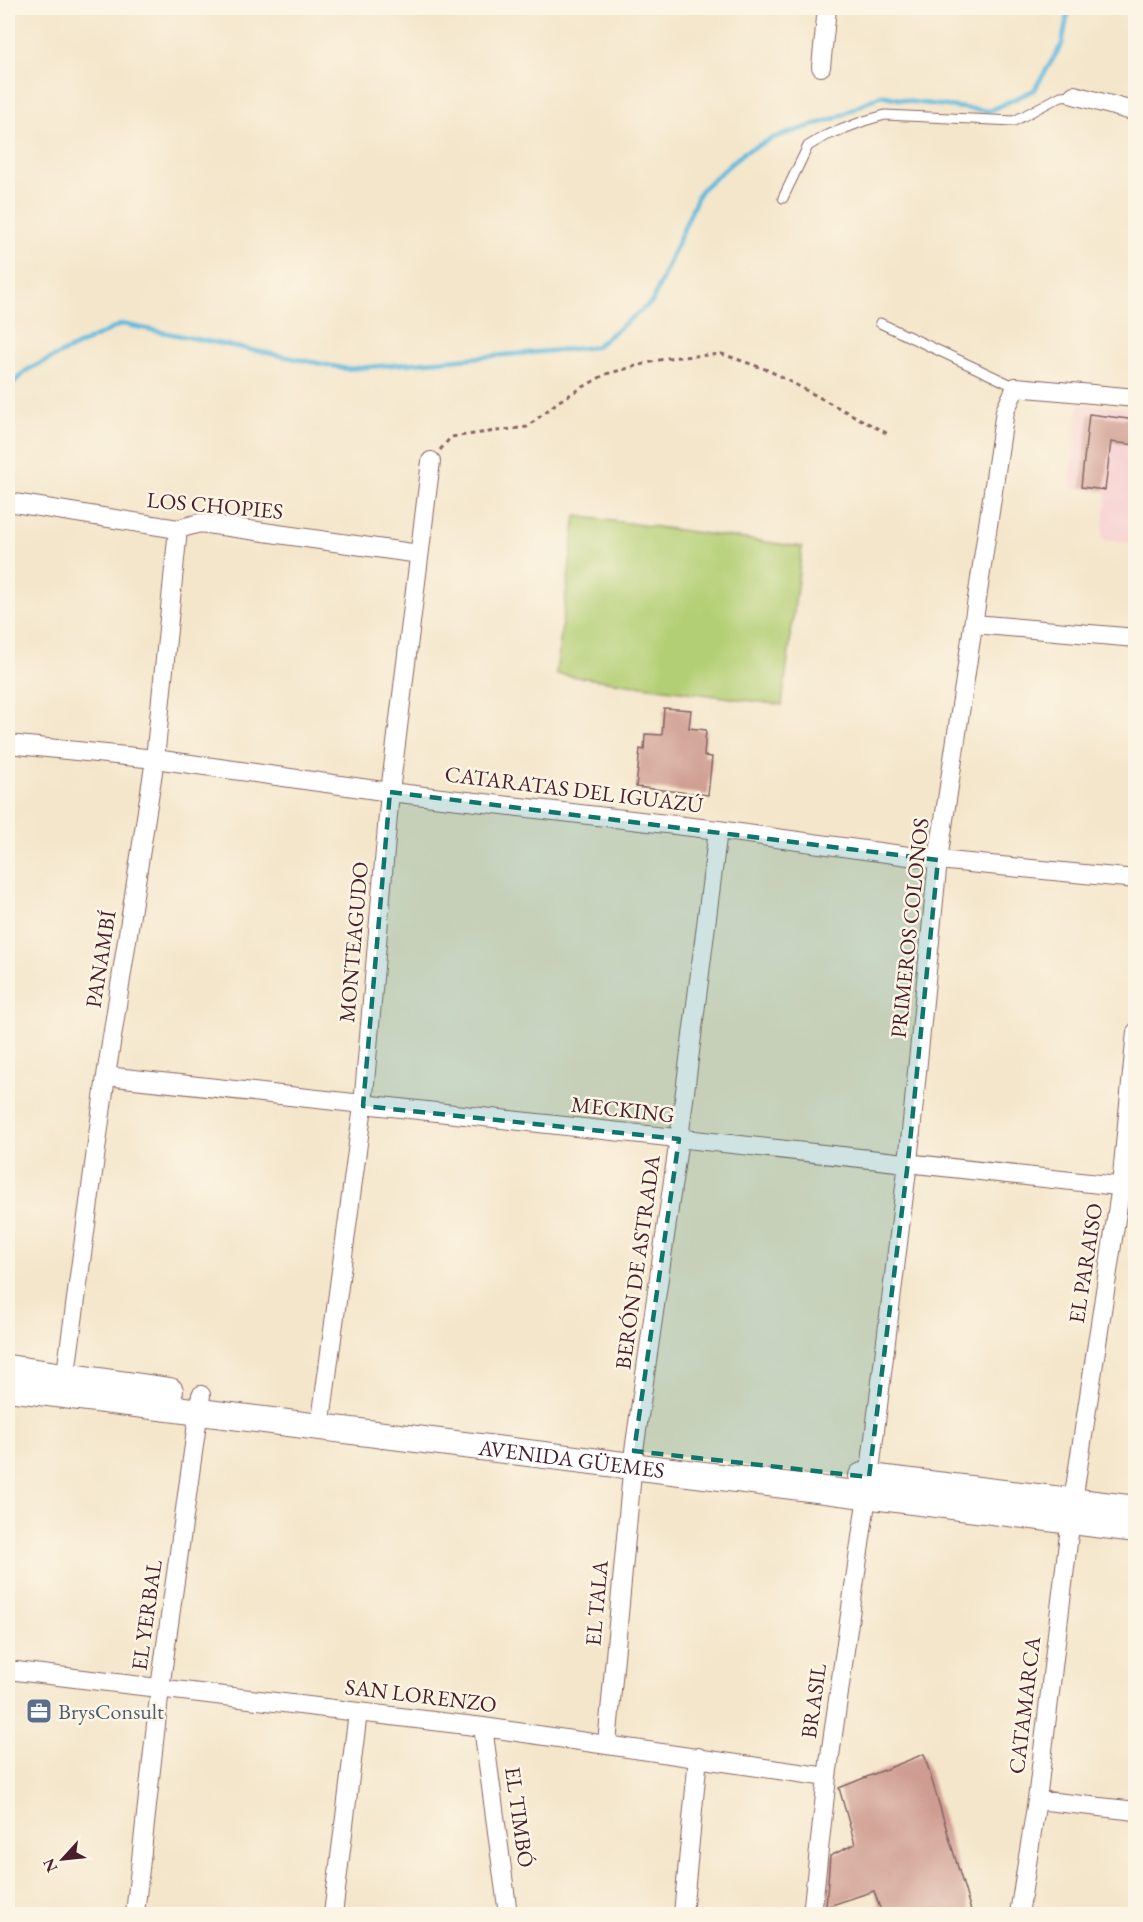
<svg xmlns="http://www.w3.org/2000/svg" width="1143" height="1922" font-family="'EB Garamond',serif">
	<rect width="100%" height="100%" fill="#fcf5e5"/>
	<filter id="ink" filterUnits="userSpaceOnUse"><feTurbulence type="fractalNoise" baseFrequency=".0167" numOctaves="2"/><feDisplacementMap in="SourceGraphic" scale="12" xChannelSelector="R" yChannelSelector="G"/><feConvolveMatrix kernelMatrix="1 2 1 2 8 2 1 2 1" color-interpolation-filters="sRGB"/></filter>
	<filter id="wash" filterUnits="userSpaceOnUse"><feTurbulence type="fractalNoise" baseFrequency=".008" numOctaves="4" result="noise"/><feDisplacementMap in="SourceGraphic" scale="24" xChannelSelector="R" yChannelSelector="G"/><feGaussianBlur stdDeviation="1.35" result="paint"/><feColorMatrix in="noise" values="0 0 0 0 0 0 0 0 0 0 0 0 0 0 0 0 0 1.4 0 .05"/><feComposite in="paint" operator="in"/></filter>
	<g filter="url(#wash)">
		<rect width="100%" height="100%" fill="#f4e6cb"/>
		<path fill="#f7cfd2" d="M1079,403L1135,410V544L1102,540L1107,492L1070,488Z"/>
		<path fill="#b3cf75" stroke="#7e7750" stroke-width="1.5" d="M576,516L802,547L782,705L556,674Z"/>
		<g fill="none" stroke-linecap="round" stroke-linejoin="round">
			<path stroke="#5fb9dd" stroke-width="4.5" d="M8,388L27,370L122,324L347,369L595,347L652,302L700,191L743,153L773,138L836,118L881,95L913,102L989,111L1034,90L1062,44L1069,8"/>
		</g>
		<g id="blocks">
			<path fill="#cf9c91" d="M1089,414L1136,420V445L1111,442L1105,490L1081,487Z
				M664,708L691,710L689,728L706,730L704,756L712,757L708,795L636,787L640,749L644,750L645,734L662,735Z
				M924,1754L972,1914H882L874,1891L826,1907L830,1856L855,1844L839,1788Z"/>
		</g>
	</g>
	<g filter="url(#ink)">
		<use href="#blocks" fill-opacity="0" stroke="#866563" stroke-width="1.5"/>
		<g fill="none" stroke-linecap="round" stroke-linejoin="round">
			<g stroke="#866563" stroke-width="11">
				<path id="lane" d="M783,198L808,146L825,136L864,121L885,115L1014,121L1061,96L1074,95
					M880,323L1016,387"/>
			</g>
			<g stroke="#866563" stroke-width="20">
				<path id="street" d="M821,67L827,8
					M1074,95L1136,112
					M8,502L178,529L200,523L419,554
					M974,624L1136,638
					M8,744L155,759L390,792L718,830L938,860L1136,879
					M106,1076L1136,1188
					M64,1388L106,1076L155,759L178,529
					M320,1428L363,1106L390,792L431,461
					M8,1670L483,1727L827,1777
					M483,1727L508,1914
					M607,1744L634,1451L679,1139L718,830
					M1037,1800L1136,1811
					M135,1914L160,1688L201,1395
					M333,1914L358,1712
					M683,1914L698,1757
					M812,1914L827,1777L867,1495L908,1162L938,860L1005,411L1016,387L1136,398
					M1019,1914L1037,1800L1073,1501L1121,1186L1136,1032"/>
			</g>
			<g stroke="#866563" stroke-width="28">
				<g id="secondary">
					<path d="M8,1368L170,1391"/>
					<path id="s1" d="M8,1388L1136,1529"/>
					<path d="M862,1476L1136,1509"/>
				</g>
			</g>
			<path stroke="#866563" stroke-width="3" stroke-dasharray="4.5 4.5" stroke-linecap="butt" d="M440,450L451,437L527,427L559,401L606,374L667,358L722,354L768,370L890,435"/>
			<use href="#lane" stroke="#fff" stroke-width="9"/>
			<use href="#street" stroke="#fff" stroke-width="18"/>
			<use href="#secondary" stroke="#fff" stroke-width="26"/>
		</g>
	</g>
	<path fill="#0f766e" fill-opacity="0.2" stroke="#0f766e" stroke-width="4.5" stroke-dasharray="12 8" stroke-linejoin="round" d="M390,792L938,860L908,1162L869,1477L634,1451L679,1139L363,1106Z"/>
	<defs>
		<g id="office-square" transform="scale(1.35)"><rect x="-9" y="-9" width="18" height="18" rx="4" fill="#5c6f8a" stroke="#fcf5e5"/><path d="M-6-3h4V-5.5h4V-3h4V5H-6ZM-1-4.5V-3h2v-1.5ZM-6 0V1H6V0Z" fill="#fff"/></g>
	</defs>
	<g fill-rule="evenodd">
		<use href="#office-square" x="39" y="1711"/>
	</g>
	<g text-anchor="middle" stroke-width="5" stroke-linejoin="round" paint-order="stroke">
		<g font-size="22" fill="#4a1f2b" stroke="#fcf5e5">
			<text transform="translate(215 505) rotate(5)" y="8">LOS CHOPIES</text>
			<text transform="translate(574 789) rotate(7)" y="8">CATARATAS DEL IGUAZÚ</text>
			<text transform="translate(909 928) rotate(-84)" y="8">PRIMEROS COLONOS</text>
			<text transform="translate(353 942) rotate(-85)" y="8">MONTEAGUDO</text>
			<text transform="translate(100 959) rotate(-81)" y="8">PANAMBÍ</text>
			<text transform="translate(623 1109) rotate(6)" y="8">MECKING</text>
			<text transform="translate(637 1262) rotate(-82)" y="8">BERÓN DE ASTRADA</text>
			<text transform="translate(1085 1263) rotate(-81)" y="8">EL PARAISO</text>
			<text dy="8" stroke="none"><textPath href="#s1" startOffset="568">AVENIDA GÜEMES</textPath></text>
			<text transform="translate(596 1603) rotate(-85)" y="8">EL TALA</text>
			<text transform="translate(146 1615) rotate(-82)" y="8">EL YERBAL</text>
			<text transform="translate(421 1695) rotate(7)" y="8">SAN LORENZO</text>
			<text transform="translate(813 1701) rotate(-82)" y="8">BRASIL</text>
			<text transform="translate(1024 1705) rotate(-83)" y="8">CATAMARCA</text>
			<text transform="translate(520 1817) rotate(82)" y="8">EL TIMBÓ</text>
		</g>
		<g font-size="22" fill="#4e5e75" stroke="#fcf5e5" text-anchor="start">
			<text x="58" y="1719">BrysConsult</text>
		</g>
	</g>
	<rect width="1143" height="1922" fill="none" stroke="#fcf5e5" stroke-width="30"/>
	<g transform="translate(63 1859) rotate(243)" stroke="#fcf5e5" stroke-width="4.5" paint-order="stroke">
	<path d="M0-4.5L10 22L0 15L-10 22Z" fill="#4a1f2b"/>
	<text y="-9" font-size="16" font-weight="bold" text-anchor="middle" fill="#4a1f2b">N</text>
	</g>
</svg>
